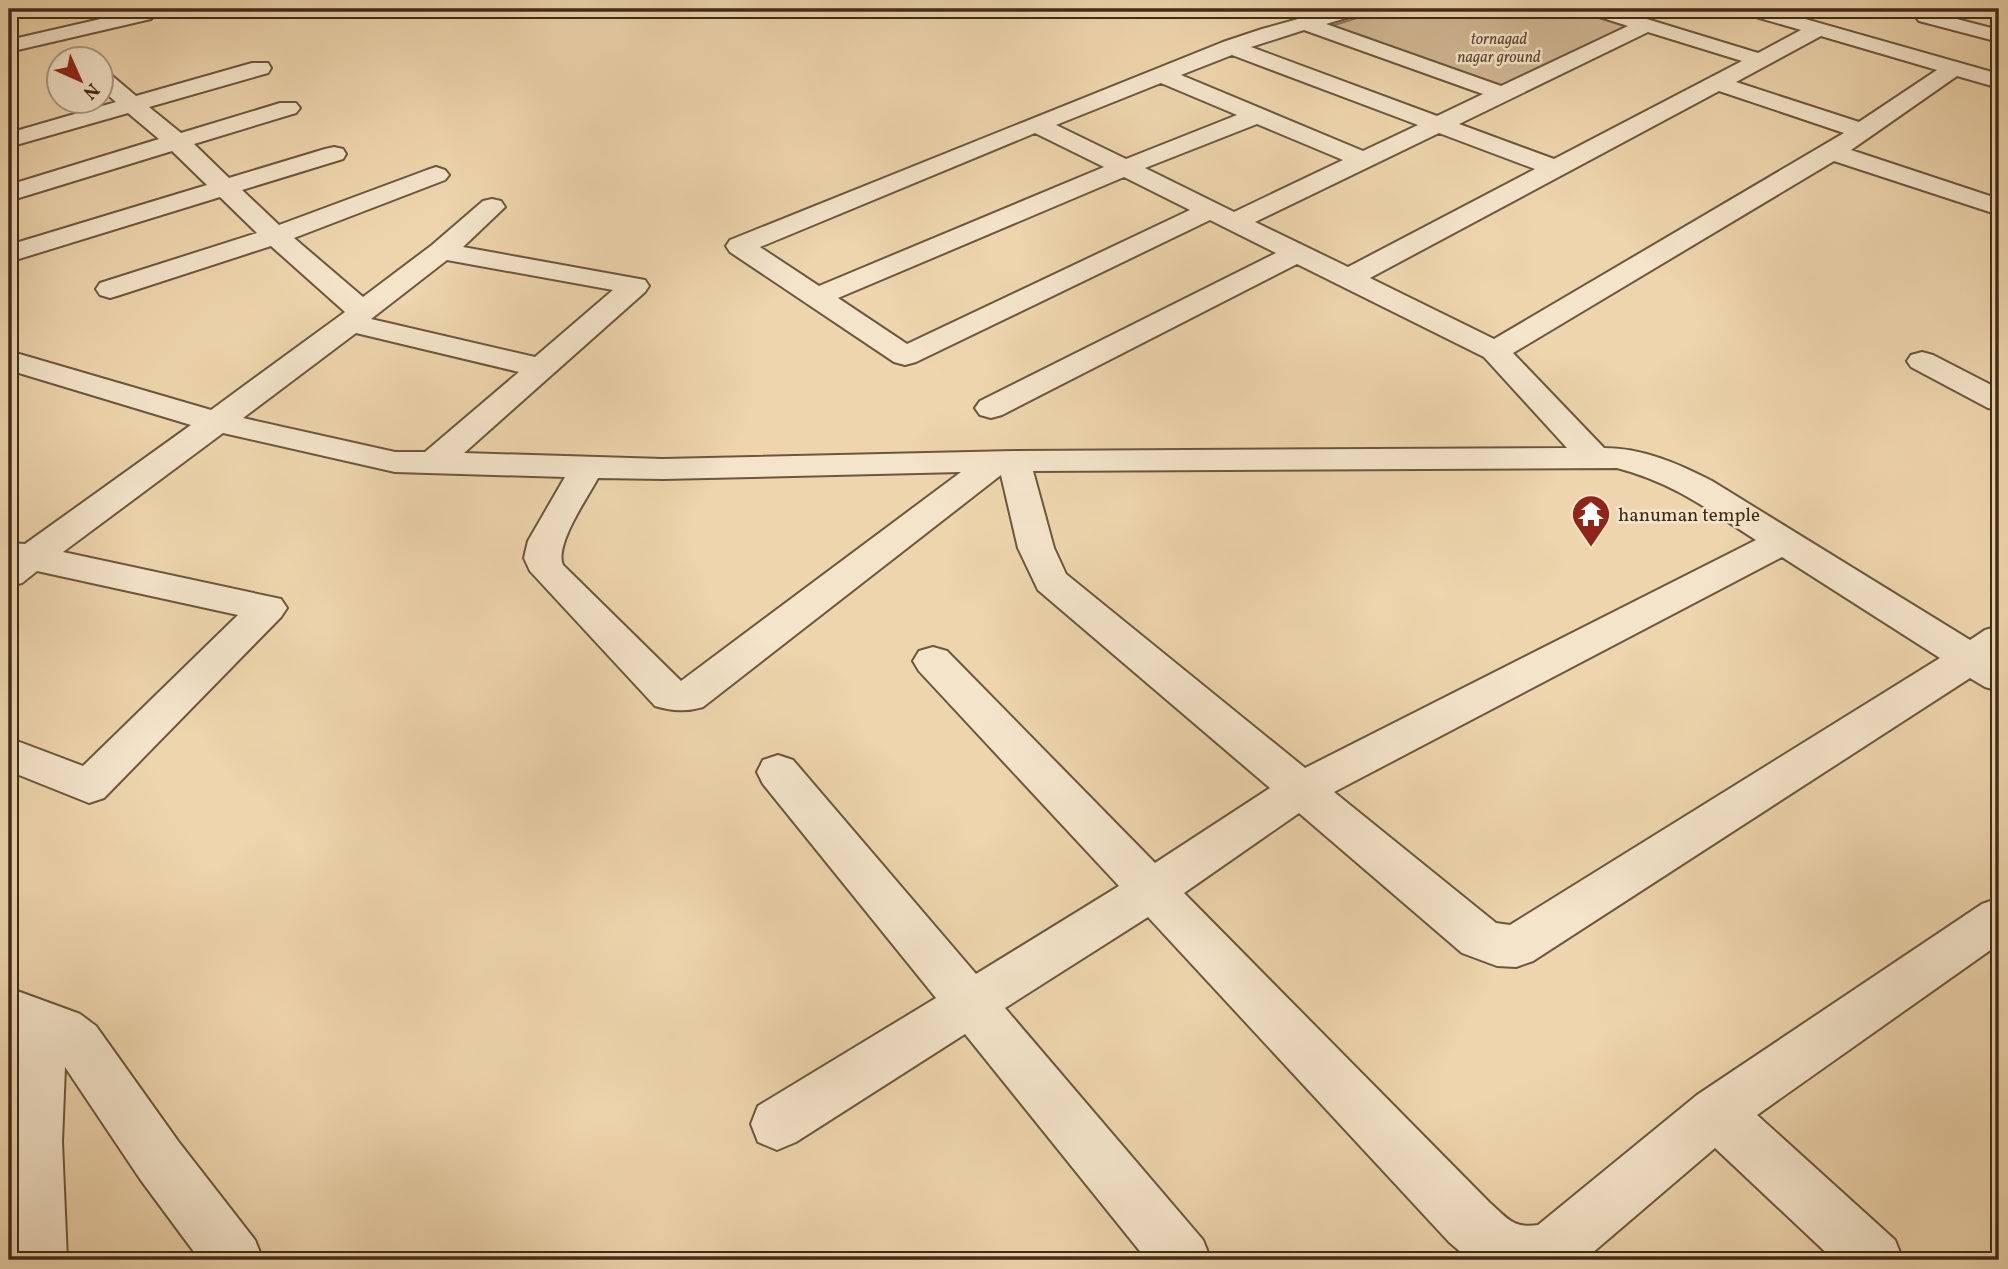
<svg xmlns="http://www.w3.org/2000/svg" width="2008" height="1269" font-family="Vollkorn,serif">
	<rect width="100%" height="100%" fill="#eed5ad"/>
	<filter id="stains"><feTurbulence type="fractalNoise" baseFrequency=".00286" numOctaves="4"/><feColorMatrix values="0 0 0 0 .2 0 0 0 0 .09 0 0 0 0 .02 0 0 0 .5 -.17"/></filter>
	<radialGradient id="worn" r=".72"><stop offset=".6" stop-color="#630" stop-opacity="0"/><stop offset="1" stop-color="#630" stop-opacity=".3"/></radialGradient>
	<path fill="#d1b894" stroke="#897256" stroke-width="2" d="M1386,9H1579L1631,25L1502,87L1331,26Z"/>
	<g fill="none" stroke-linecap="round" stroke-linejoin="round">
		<g stroke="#6c563d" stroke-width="4">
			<path id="minor" d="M144,9L151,11L154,15L151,19L9,52V40Z
				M1334,9H1366L1363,13L1326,24L1501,86L1628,26L1587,13L1584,9H1614L1758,53L1801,30L1742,13L1739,9H1770L1999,74V88L1957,76L1851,150L1999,199V215L1834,161L1513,353L1604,448C1643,448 1679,464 1712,481L1970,640L1985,630L1999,626V691L1985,687L1970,678L1533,961L1516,967L1497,966L1462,953L1299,813L1184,893L1489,1202C1507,1218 1513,1229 1538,1225L1697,1095L1982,904L1999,898V944L1757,1115L1895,1240L1903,1260H1834L1715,1148L1584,1260H1470L1449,1242L1148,917L1005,1008L1203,1240L1211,1260H1147L965,1034L796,1142L777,1150L758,1142L751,1124L758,1106L936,998L763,784L757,772L763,760L778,755L793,760L976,974L1119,886L919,671L913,661L919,651L933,647L947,651L1155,863L1270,788L1038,590L1018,548L1001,475L703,707C686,712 672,711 655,706L530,571L524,558L528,541L565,477L395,472L223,433L63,552L281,599L287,608L281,617L104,798L89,803L9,771V738L83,766L238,615L37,571L22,583L9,586V543L25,544L191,425L9,370V351L211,410L345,312L271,246L120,295L110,298L100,295L96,289L100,283L257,233L220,197L9,262V245L207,185L172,151L9,201V185L159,139L128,113L9,147V133L116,102L102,90V72L110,74L136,96L252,63H268L271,68L268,73L149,107L181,133L280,103H296L300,108L296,113L194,144L229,178L325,149L334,147L343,149L346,154L343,159L242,190L279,225L427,170L436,167L445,170L449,175L445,180L294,238L363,297L432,245L483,201L492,199L501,201L505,207L463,247L645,280L649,286L645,292L464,453L663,459L1014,451L1567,448L1484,357L1297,264L1002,415L991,418L980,415L975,408L980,401L1276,253L1210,220L916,362L905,365L894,362L730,252L726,246L730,240L1223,42L1262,29ZM1304,30L1483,94L1437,116L1251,47ZM1648,32L1742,61L1554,159L1459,124ZM1821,36L1937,70L1859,122L1736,82ZM1232,55L1418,125L1363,151L1181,75ZM1161,83L1237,115L1126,159L1056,125ZM1719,91L1844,133L1494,339L1370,278ZM1257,124L1343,160L1234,212L1145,168ZM1035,133L1104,167L819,286L760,247ZM1439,133L1535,169L1348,267L1255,222ZM1124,177L1190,210L907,344L838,298ZM447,260L613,290L535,357L371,319ZM356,333L519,372L425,452H395L243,418ZM1617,468C1672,482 1709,510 1756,540L1305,768L1066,574L1054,548L1033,471ZM961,472L681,681L563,565C554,545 588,497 598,478L663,479ZM1782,557L1940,658L1510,925L1496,923L1334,792Z
				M1926,11L1999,30V42L1919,21L1916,17L1919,13Z
				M1922,352L1933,355L1999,389V410L1988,408L1911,367L1907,361L1911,355Z
				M9,988L80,1014L96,1026L178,1141L255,1240L263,1260H200L140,1179L65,1067L62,1142L67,1260H11L9,1133L19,1037L9,1033Z"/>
		</g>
		<use href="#minor" fill="#f4e4ca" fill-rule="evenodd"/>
	</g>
	<defs>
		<g id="temple-pin" transform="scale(2.0125)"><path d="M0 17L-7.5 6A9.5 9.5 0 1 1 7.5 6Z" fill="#8f2418" stroke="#f4e4ca"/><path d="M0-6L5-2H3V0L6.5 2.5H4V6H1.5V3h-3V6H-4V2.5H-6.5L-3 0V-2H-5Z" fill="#fff"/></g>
	</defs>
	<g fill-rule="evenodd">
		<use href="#temple-pin" x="1591" y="514"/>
	</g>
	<g text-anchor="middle" stroke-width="5" stroke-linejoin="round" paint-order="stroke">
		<g font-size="16" font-style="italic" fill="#5e4731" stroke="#f4e4ca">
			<text x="1499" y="44">tornagad<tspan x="1499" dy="18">nagar ground</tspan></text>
		</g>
		<g font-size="19" fill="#412b18" stroke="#f4e4ca" text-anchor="start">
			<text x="1618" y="521">hanuman temple</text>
		</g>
	</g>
	<rect width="2008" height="1269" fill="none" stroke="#eed5ad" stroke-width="35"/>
	<rect x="10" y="10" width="1987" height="1248" fill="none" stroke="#412b18" stroke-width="3.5"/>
	<rect x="18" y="18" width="1973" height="1234" fill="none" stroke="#412b18" stroke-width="2"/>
	<g transform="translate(80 80) rotate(135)"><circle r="33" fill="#f4e4ca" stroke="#ac9a83" stroke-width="2"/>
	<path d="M0-5L12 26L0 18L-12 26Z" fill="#8f2418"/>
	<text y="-10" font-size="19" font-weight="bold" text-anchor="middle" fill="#412b18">N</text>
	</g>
	<rect width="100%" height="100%" filter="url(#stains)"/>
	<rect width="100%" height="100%" fill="url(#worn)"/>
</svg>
